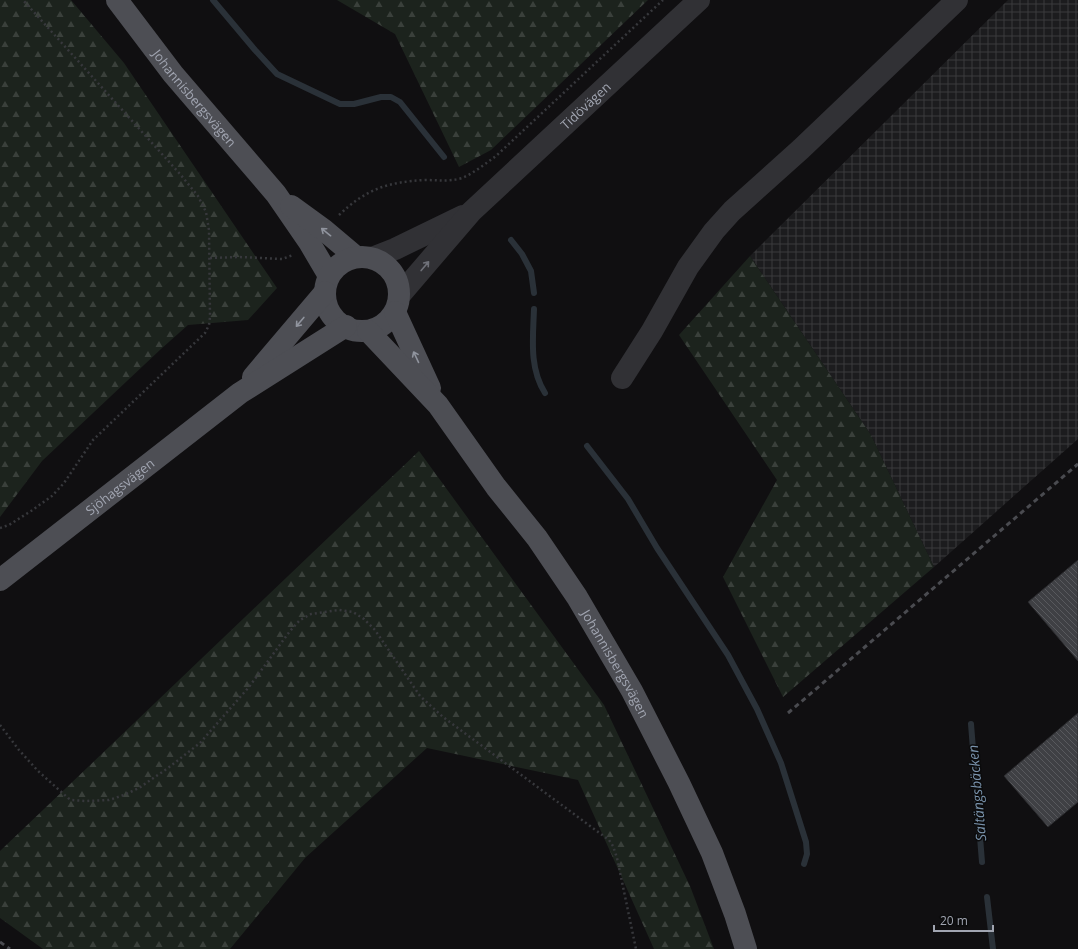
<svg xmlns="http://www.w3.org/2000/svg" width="1078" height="949" font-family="'Open Sans',sans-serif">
	<defs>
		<pattern id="industrial-grid" width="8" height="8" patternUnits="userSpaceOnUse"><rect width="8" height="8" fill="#1c1c1e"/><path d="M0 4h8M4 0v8" fill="none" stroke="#3a3a3c"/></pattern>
		<pattern id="forest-firs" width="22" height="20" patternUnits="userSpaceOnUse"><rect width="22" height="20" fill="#1c231d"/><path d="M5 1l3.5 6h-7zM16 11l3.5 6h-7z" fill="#3a403b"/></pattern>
		<pattern id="building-back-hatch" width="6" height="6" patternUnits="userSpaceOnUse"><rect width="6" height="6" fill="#3f4044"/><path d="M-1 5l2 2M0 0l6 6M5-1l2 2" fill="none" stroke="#58595d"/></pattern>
	</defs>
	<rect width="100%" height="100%" fill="#100f11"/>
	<path fill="url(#industrial-grid)" d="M1008,0H1078V439L934,567L871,435L750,256Z"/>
	<path fill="url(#forest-firs)" d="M0,0H71L124,63L277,288L248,320L188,325L161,349L42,461L0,517Z
		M337,0H648L491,150L459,167L395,34Z
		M750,256L871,435L934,567L783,697L723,577L777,480L679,335Z
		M419,451L604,705L690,886L714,949H654L578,780L427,748L305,858L230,949H43L0,918V851Z"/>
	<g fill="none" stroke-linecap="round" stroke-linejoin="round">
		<path stroke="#2a3138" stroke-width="6" d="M213,0L255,50L277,74L340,104H354L381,97H391L400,102L444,157
			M511,240L522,254L531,271L534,293
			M534,309C533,338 529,368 545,393
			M587,446L628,499L657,548L728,655L757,709L781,763L806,842L807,854L804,864
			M971,724L982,862
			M987,897L993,949"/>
	</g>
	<path fill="url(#building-back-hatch)" stroke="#2a2a2d" d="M1078,560V661L1028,602Z
		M1078,713V802L1048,827L1004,776Z"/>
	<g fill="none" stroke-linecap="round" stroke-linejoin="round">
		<path stroke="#37383c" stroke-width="2.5" stroke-dasharray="2 3" stroke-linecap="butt" d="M339,215C366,189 388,182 425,180C438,180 449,182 462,178C474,173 485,164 496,156L663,0
			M210,258L239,257L282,259L293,255
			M0,528L9,525L31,511L52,496L64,483L93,440L205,333L209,325L210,317L209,230L206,212L198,196L180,174L23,0
			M0,725L19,750L38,771L68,798L71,800L86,801L109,800L124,795L139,788L168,768L200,743L249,687L290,631L300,620L311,614L339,610L353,612L364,619L375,630L420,696L443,717L609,840L613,846L617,858L636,949"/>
		<g stroke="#313135" stroke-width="22">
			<path d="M372,258L395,249L463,216"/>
			<path id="s1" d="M399,296L471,212L699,0"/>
			<path d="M622,378L652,331L688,267L714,231L732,211L801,149L957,0"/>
		</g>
		<g stroke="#4d4e54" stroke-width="22">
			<path id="s2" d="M117,0L173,74L276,194L309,242L329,276"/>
			<path d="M291,206L324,230L356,257"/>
			<circle cx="362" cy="294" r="37"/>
			<path d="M395,312L430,388"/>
			<path id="s3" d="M368,331L438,405L496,487L537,538L577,597L632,691L679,783L712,853L735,914L746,949"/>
			<path d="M253,377L325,292"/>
			<path id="s4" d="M0,580L240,393L346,326"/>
		</g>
		<path stroke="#4a4b50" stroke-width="3" stroke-dasharray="5 4" stroke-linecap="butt" d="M788,713L1078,464
			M0,942L10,949"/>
	</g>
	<defs><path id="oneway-shaft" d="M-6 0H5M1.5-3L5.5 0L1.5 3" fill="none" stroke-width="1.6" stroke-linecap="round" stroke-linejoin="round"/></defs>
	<g stroke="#90949e">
		<use href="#oneway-shaft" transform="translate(326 232) rotate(-141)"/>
		<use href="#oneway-shaft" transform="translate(300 322) rotate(130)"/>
		<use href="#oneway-shaft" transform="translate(416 357) rotate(-115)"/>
	</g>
	<use stroke="#6f7179" href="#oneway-shaft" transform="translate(425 266) rotate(-50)"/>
	<g text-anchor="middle" stroke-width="3" stroke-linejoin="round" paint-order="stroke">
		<g font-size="13" fill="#a1a5b1" stroke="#0b0b0c">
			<text dy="5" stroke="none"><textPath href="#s2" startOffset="125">Johannisbergsvägen</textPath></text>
			<text dy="5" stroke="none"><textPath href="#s1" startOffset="267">Tidövägen</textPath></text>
			<text dy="5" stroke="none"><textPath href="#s4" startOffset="152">Sjöhagsvägen</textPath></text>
			<text dy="5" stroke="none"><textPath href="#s3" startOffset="416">Johannisbergsvägen</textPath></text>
		</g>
		<g font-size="14" font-style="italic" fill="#7992ab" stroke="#0b0b0c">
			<text transform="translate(977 793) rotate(-95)" y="5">Saltängsbäcken</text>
		</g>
	</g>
	<path d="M934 925v6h59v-6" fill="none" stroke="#a1a5b1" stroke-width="2"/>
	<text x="940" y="925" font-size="12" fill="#a1a5b1" stroke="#0b0b0c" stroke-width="3" paint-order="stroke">20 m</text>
</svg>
